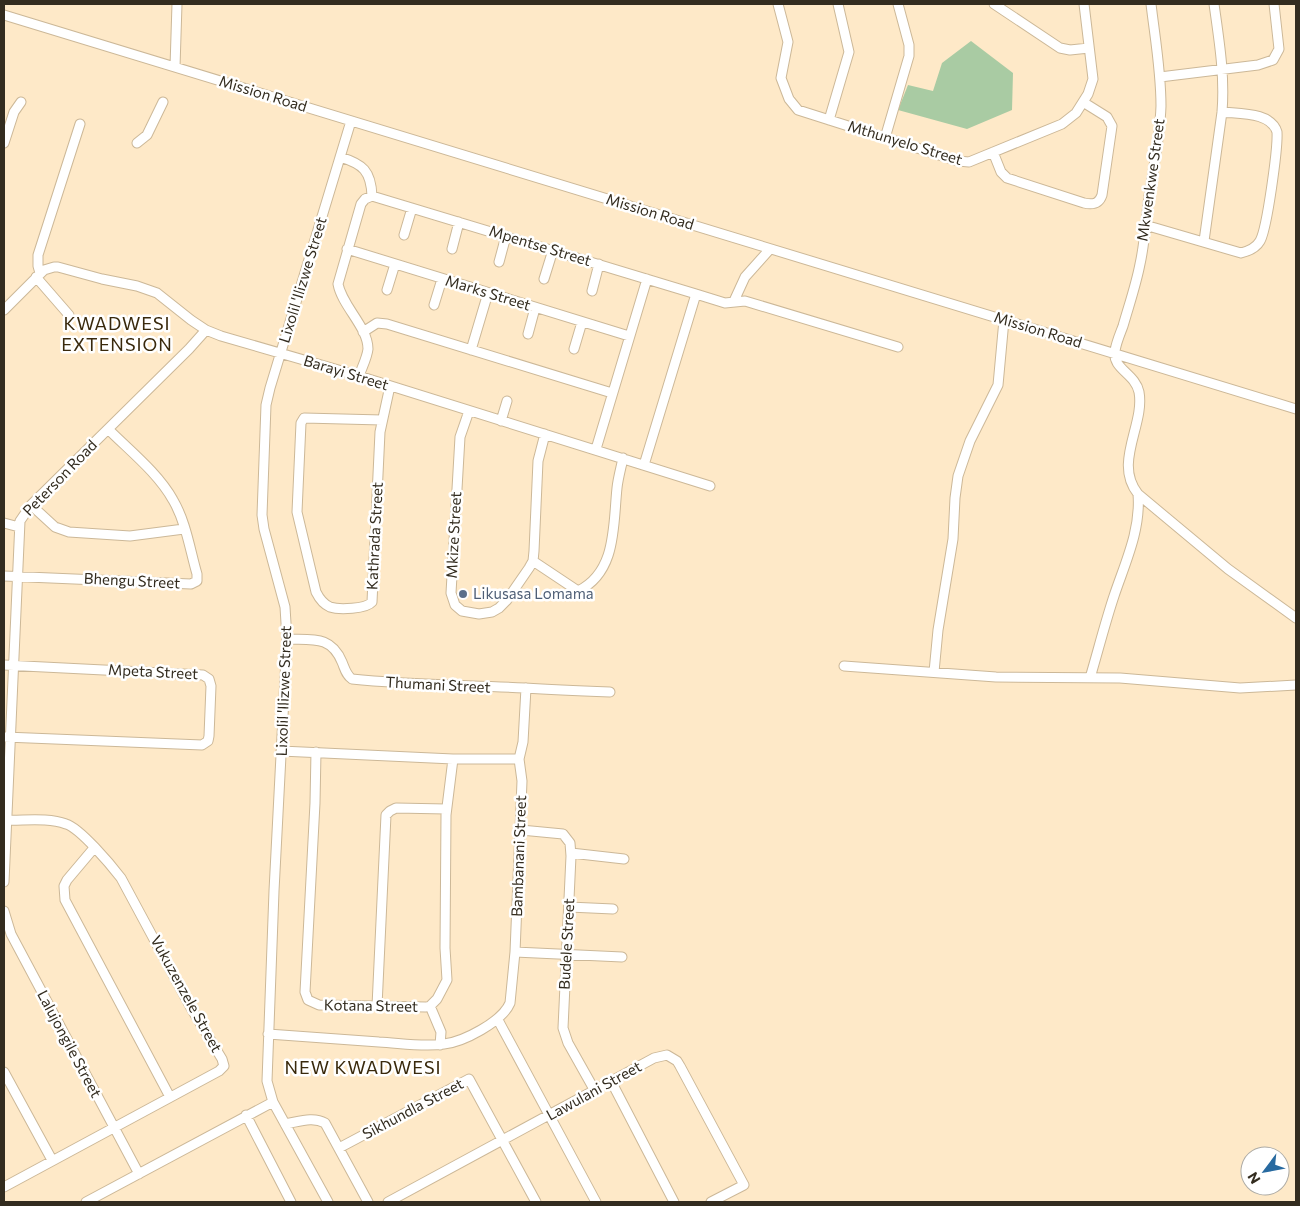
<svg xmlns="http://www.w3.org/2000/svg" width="1300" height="1206" font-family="Commissioner,sans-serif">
	<rect width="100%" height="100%" fill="#fee9c8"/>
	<path fill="#a9cba3" d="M971,41L1013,73L1012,110L967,129L898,110L908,85L933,91L942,63Z"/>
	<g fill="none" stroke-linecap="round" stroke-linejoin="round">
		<g stroke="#ccb898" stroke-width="11">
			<path id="minor" d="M778,4L788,42L781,78L789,99L798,110L958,161L969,162L1062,124L1076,113L1088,94L1093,79L1084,4
				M994,4L1060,48L1070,50L1089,48
				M1151,4C1155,38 1161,71 1161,106C1160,136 1154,166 1149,196C1146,218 1145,242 1140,264C1136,285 1129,305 1123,326C1120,334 1116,343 1115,351C1112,369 1135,373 1139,392C1145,425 1113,463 1138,494L1228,569L1296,618
				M4,15L1296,409
				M175,67L177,4
				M1160,77L1258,65L1273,60L1279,49L1274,4
				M829,120L849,52L838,4
				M885,138L909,56V45L898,4
				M4,143L14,112L21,102
				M137,143L147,135L163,102
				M993,152L1001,172L1007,178L1084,203C1093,205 1099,204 1102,195L1112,126L1107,117L1083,102
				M340,157C363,164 371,171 372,196
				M1145,225L1241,253C1249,251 1256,248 1260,241C1267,229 1278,148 1277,132C1271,112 1240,114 1222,112
				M404,235L412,208
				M1204,241L1222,112C1225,75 1219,40 1214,4
				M347,249L629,336
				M452,249L459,222
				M499,262L506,236
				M40,273L38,266V255L80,124
				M36,277L69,315
				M544,279L553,250
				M387,290L395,264
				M592,291L599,264
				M734,301L745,277L770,249
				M434,305L442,279
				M4,310L44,270L54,267H58L102,279L137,286L157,293L191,320L206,330L221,336L359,376L710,486
				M363,332L377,323L387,324L612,393
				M528,334L535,308
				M574,349L582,322
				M471,350L488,293
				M359,376C362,367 367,358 368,349C368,327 342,306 338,284L361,204L365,199L372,196L696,294L725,303L745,301L898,347
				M469,411L460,437L451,593L455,605L462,611L479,614L492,612L499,608L507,600L529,568L533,561L534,551L538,461L545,434
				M382,420L304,418L301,423L297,512L316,592C319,598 323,604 330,607C339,610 366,609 372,602L380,432L390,386
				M501,421L507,401
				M596,449L647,279
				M644,465L696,294
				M31,505L55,527L69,532L130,536L184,529
				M4,523L19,527
				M533,561L578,591C617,572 613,525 617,488C618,478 621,468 623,458
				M4,576L191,584L197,581V574C190,550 186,522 173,500C158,473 130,451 108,429
				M287,639C312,640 331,635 342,662C345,669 346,675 352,679C410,685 468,685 525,688C554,690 581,691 610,692
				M4,665L203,675L209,679L211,686L209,736L208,741L202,745L5,737
				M844,666L996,677L1120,678L1240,688L1296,685
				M934,672L938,630L953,539L955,498L958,476L970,441L998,385L1004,320
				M1090,678C1098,651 1105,623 1114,596C1125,563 1141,530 1138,494
				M281,751L453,759H519
				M316,752L315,803L305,992L308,1000L319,1005L426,1007L430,1006L437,999L447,980L445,948L446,815L453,759
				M4,820C23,821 47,817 66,824C80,828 111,865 121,878L191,1008L222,1059L224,1066L219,1071L4,1187
				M521,830L563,834L570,843L571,856L563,1028L568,1043L595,1091
				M94,848L67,880L64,886L65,900L170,1097
				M571,853L624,859
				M4,882L20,521L31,505L189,349L206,330
				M569,907L613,909
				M4,911L11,934L139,1174
				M515,952L622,957
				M377,1006L386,815L390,811L396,808L446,809
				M430,1006L441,1032L440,1045
				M498,1020L596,1202
				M268,1034C305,1037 342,1039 379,1042C400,1043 423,1047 444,1044C463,1042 502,1022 510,1003L515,952L522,781L519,759L523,742L526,688
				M4,1072L52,1160
				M611,1081L674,1202
				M246,1115L291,1202
				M285,1124C298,1122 313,1116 325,1123L368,1202
				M339,1148L469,1079L536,1202
				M86,1202L273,1102
				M328,1202L273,1102L267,1081L274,891L287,639L285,607L264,529L262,515L266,405L270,388L351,121
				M388,1202L654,1058L667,1055L677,1061L680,1066L744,1185L711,1202"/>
		</g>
		<use href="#minor" stroke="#fff" stroke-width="9"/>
	</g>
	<circle fill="#5c6f8a" stroke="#fff" stroke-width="2" cx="463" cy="594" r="5"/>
	<g text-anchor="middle" stroke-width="5" stroke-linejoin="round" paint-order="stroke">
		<g font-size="15" fill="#332c1f" stroke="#fff">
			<text transform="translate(263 94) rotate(17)" y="5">Mission Road</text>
			<text transform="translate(905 143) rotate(17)" y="5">Mthunyelo Street</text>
			<text transform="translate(1151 180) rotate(-82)" y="5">Mkwenkwe Street</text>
			<text transform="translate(650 212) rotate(17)" y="5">Mission Road</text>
			<text transform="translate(540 246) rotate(17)" y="5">Mpentse Street</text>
			<text transform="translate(303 280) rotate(-73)" y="5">Lixolil 'Ilizwe Street</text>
			<text transform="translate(488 293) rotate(17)" y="5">Marks Street</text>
			<text transform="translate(1038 330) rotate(17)" y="5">Mission Road</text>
			<text transform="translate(346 373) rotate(17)" y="5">Barayi Street</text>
			<text transform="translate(60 478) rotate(-46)" y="5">Peterson Road</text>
			<text transform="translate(454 535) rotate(-87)" y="5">Mkize Street</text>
			<text transform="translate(375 536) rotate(-87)" y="5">Kathrada Street</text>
			<text transform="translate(132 581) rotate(3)" y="5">Bhengu Street</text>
			<text transform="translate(153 672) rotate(3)" y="5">Mpeta Street</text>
			<text transform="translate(438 685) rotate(3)" y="5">Thumani Street</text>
			<text transform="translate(284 691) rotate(-88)" y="5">Lixolil 'Ilizwe Street</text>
			<text transform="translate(519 856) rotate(-88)" y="5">Bambanani Street</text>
			<text transform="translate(567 944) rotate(-87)" y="5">Budele Street</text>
			<text transform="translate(186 994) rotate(61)" y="5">Vukuzenzele Street</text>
			<text transform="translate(371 1006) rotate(1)" y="5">Kotana Street</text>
			<text transform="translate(69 1044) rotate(62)" y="5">Lalujongile Street</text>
			<text transform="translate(594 1091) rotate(-29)" y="5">Lawulani Street</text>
			<text transform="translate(413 1109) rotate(-28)" y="5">Sikhundla Street</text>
		</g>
		<g font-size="15" fill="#4e5e75" stroke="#fff" text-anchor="start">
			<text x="473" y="599">Likusasa Lomama</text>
		</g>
		<g font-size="18" letter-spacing="1" fill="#39290c" stroke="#fff">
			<text x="117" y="330">KWADWESI<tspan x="117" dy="21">EXTENSION</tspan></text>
			<text x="363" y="1074">NEW KWADWESI</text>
		</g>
	</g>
	<rect width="1300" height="1206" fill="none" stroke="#332c1f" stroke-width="10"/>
	<g transform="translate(1265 1171) rotate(238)"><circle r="24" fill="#ffffff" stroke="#adaba5"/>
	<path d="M0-4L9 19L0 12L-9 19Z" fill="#286aa0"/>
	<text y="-8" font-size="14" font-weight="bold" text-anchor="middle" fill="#332c1f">N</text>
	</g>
</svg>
